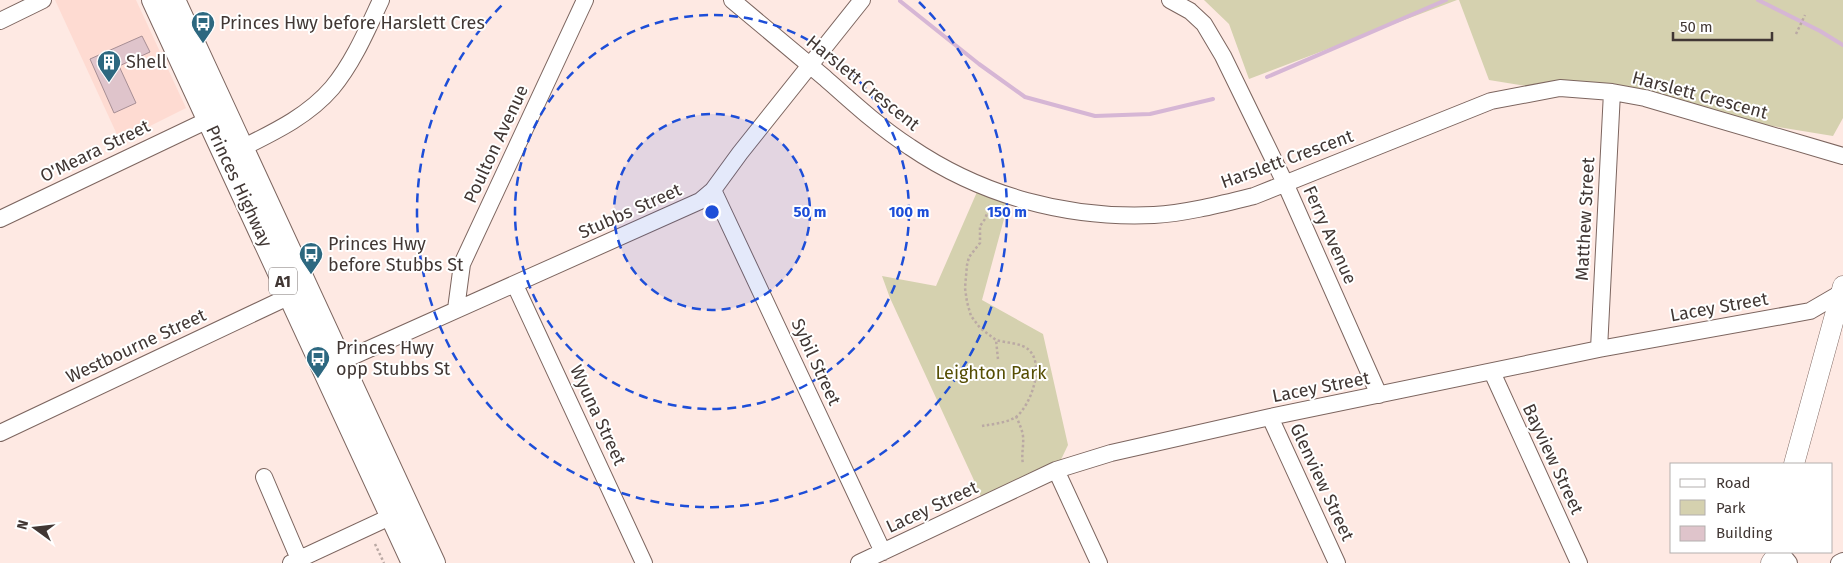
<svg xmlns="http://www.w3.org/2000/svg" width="1843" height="563" font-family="'Fira Sans',sans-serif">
	<rect width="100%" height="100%" fill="#fee9e3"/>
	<path fill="#fedbd2" d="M55,0H136L186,108L120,141Z"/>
	<path fill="#d5d1af" d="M1204,0H1457L1249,79L1229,24Z
		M1459,0H1843V118L1833,136L1489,80Z
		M980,185L1010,197L982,300L1043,334L1068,445L1056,470L984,505L978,489L890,298L882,276L936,286Z"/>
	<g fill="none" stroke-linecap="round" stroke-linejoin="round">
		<path stroke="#d6b6d5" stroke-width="4" d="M1758,0L1820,31L1843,45
			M900,1L979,64L1025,97L1095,116L1150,114L1213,99
			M1267,77L1446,0"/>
	</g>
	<path fill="#dfc4cb" stroke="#a78e94" d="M142,36L150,52L119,66L136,103L114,113L90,59Z"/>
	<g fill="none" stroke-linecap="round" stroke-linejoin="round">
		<g stroke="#7c655f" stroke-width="18">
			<path id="minor" d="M732,0C763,26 794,52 825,78C852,102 879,127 910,147C982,196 1067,219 1154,215C1187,213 1221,204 1254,196L1491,101L1560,88L1612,92L1645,98L1843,156
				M1170,0L1190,11L1204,24L1223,56L1285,183L1379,395
				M0,21L43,0
				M242,148C274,132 308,116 332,88C353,63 367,30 381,0
				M713,190L883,552
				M0,219L208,120
				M515,285L644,563
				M456,309L462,264L585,0
				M1599,349L1612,92
				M340,362L700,201L713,190L740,153L862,0
				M1492,372L1579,563
				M1270,417L1337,563
				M0,433L290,296
				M1056,470L1099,563
				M264,477L299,559
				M1780,552L1789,563
				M291,563L392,516
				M859,563L1056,470L1111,453L1270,417L1599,349L1810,311L1841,293
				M1839,563L1843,561"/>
		</g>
		<g stroke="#7c655f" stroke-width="21">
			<path id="major" d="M1794,464L1843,286
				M1771,563L1779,552"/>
		</g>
		<g stroke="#7c655f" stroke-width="24">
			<path id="highway" d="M153,0L413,563
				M174,0L434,563"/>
		</g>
		<path stroke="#baa9a4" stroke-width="2.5" stroke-dasharray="2.5 2.5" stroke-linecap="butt" d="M1796,34L1805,15
			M990,205L985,219L980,226V243L969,257L967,265L965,288L967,302L971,316L980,328L996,340L998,359
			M1016,416C1019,423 1022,429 1023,436C1024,446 1021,454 1023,464
			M982,426C993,424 1006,423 1016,417C1031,405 1045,365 1029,350C1022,343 1006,343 996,340
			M375,544L384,563"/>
		<use href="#minor" stroke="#fff" stroke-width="16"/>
		<use href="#major" stroke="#fff" stroke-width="20"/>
		<use href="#highway" stroke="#fff" stroke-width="22"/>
	</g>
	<circle cx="712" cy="212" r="98" fill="#1d4ed8" fill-opacity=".12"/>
	<g fill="none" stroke="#1d4ed8" stroke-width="2.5" stroke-dasharray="9 6">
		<circle cx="712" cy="212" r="98"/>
		<circle cx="712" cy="212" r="197"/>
		<path d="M919 2A295 295 0 1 1 505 2"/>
	</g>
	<defs>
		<g id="bus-pin" transform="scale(1.25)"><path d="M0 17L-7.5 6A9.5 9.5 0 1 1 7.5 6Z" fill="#2d6880" stroke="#fff"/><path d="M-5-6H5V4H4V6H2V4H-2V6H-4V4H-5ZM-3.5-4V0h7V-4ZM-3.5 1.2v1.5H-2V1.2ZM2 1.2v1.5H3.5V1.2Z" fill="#fff"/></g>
		<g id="building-pin" transform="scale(1.25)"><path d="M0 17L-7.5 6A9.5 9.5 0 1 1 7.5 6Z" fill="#2d6880" stroke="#fff"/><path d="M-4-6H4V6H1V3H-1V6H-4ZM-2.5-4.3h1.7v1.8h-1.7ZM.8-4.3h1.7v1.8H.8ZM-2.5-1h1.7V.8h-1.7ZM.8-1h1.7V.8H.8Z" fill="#fff"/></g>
	</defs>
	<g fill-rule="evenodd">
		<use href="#bus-pin" x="203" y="23"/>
		<use href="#building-pin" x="109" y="62"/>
		<use href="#bus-pin" x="311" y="254"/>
		<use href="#bus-pin" x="318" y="358"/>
	</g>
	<g text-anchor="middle" stroke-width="4" stroke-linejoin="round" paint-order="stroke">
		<rect fill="#fff" stroke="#7a7371" stroke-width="1" x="269" y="267.5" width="28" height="27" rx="4"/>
		<g font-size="16" font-weight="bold" fill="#413734">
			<text x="283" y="287">A1</text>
		</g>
		<g font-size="18" fill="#413734" stroke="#fff" text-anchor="start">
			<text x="220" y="29">Princes Hwy before Harslett Cres</text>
			<text x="126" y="68">Shell</text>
			<text x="328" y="250">Princes Hwy<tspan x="328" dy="21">before Stubbs St</tspan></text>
			<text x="336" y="354">Princes Hwy<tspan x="336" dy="21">opp Stubbs St</tspan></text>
		</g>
		<g font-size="18" fill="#413734" stroke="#fff">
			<text transform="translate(863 83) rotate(39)" y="6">Harslett Crescent</text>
			<text transform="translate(1700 95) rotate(15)" y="6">Harslett Crescent</text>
			<text transform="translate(496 144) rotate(-65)" y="6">Poulton Avenue</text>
			<text transform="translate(95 151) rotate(-26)" y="6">O'Meara Street</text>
			<text transform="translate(1287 159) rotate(-20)" y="6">Harslett Crescent</text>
			<text transform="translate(239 186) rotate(65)" y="6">Princes Highway</text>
			<text transform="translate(630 211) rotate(-24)" y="6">Stubbs Street</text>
			<text transform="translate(1585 219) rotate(-87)" y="6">Matthew Street</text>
			<text transform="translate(1330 235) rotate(66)" y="6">Ferry Avenue</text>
			<text transform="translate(1719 307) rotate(-10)" y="6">Lacey Street</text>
			<text transform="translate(136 346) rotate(-25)" y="6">Westbourne Street</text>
			<text transform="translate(816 362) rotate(65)" y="6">Sybil Street</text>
			<text transform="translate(1321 387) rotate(-11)" y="6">Lacey Street</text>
			<text transform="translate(598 415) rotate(65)" y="6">Wyuna Street</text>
			<text transform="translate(1553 459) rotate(65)" y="6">Bayview Street</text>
			<text transform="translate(1322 482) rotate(65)" y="6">Glenview Street</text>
			<text transform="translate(932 507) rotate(-25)" y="6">Lacey Street</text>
		</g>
		<g font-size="18" fill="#564e04" stroke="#fff">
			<text x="991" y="379">Leighton Park</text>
		</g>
	</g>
	<circle cx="712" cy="212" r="8" fill="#1d4ed8" stroke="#fff" stroke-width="2.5"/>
	<g font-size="15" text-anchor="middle" font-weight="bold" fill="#1d4ed8" stroke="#fff" stroke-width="4" stroke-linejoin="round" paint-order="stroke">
		<text x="810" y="217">50 m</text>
		<text x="909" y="217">100 m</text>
		<text x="1007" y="217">150 m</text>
	</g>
	<rect x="1670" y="463" width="162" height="90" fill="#ffffff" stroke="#b3afae"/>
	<rect x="1680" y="479" width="25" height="8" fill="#ffffff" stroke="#b3afae"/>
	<text x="1716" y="488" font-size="15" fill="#413734">Road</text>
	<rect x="1680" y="500" width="25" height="15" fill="#d5d1af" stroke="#b3afae"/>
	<text x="1716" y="513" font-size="15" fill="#413734">Park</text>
	<rect x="1680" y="526" width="25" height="15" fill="#dfc4cb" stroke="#b3afae"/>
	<text x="1716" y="538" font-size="15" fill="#413734">Building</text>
	<g transform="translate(35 528) rotate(285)" stroke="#ffffff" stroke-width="4" paint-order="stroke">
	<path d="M0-4L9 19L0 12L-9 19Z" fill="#413734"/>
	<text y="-8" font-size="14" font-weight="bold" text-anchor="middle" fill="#413734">N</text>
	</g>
	<path d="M1673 32v8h99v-8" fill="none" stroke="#413734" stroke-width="2.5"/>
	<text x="1680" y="32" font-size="15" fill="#413734" stroke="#ffffff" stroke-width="4" paint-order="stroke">50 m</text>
</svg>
